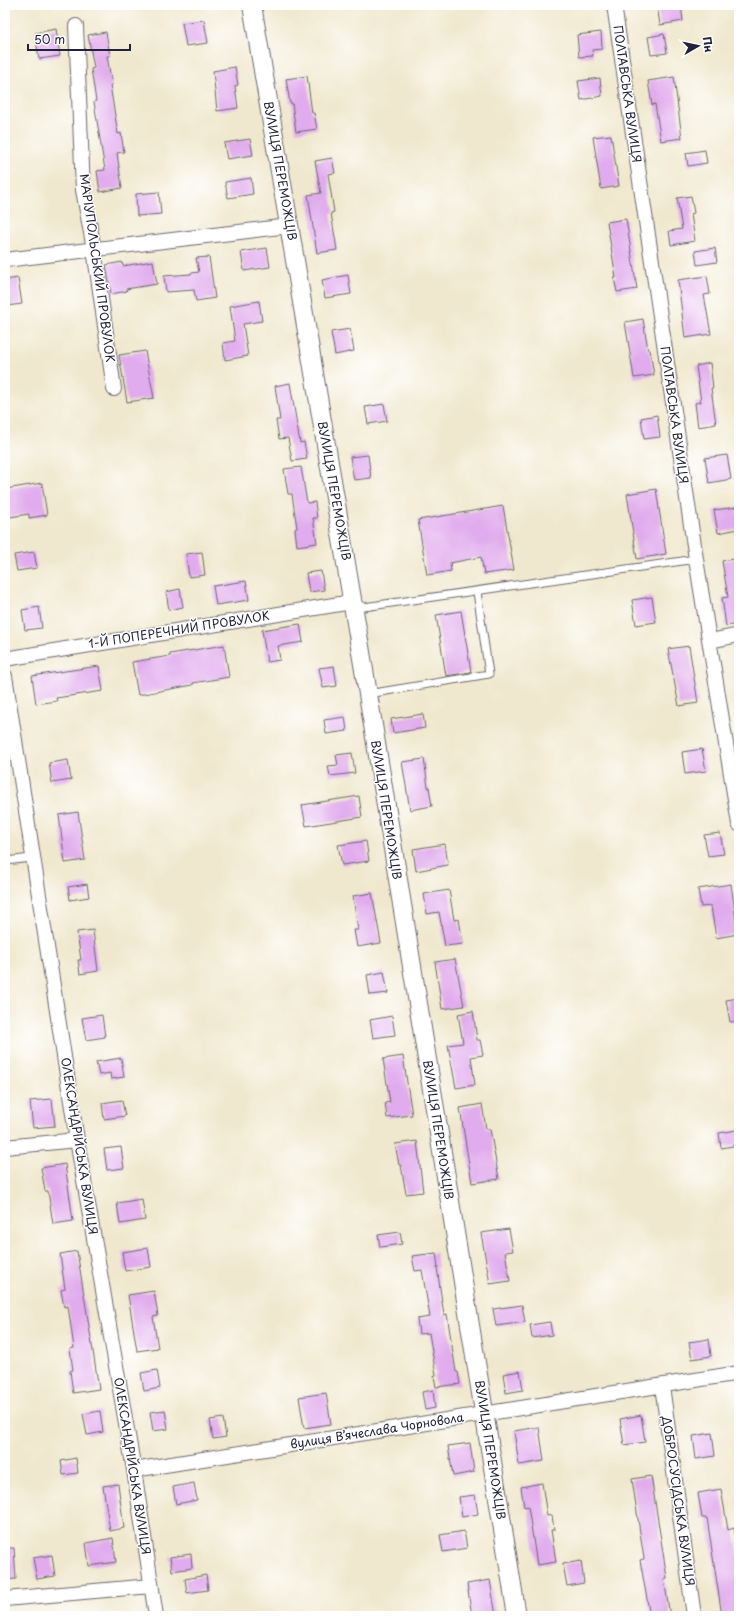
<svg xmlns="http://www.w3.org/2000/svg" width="744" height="1621" font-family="'Playpen Sans',sans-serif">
	<rect width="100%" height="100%" fill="#fff"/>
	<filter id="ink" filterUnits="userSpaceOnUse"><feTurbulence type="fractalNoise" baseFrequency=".025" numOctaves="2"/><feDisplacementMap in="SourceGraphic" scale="8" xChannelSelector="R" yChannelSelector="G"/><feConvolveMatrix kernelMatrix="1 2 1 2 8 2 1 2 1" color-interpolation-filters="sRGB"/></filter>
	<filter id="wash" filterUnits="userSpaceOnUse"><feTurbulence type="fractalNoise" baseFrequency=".012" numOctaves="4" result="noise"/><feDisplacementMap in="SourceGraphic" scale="16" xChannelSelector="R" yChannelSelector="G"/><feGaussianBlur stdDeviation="0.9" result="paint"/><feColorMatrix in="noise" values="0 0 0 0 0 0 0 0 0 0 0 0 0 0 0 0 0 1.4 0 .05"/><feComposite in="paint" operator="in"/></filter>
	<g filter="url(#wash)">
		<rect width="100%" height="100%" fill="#f0e8ce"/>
		<g id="blocks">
			<path fill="#e1aced" d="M657,5H681L683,21L660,25Z
				M204,20L208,43L186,46L182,23Z
				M56,29L60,56L39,59L35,33Z
				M106,32L110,56H107L112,85H110L118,134L121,133L124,152L117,153L122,188L100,192L97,171L105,170L94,102L96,101L91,69L94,68L88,35Z
				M601,32L602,49L592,50L593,56L579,57L577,35Z
				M664,34L667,53L651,55L648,37Z
				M235,67L238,85L235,86L238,108L217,111L213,71Z
				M307,76L312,113H314L317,129L296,132L292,103H290L286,79Z
				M674,77L682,138L661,141L655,104L652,105L648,81Z
				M600,78L602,96L581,100L578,81Z
				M611,135L619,186L601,189L593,137Z
				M250,139L253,155L227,159L224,143Z
				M705,150L707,163L688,166L686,153Z
				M332,158L335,173L328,174L334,212L331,213L337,250L317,253L308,195L321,193L315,161Z
				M251,178L253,194L228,198L225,182Z
				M159,192L161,214L137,216L136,194Z
				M691,196L694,213L691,214L695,241L671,245L669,231L682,229L677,198Z
				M626,219L637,289L617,292L614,278H616L607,222Z
				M267,248L270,267L244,271L241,252Z
				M715,248L717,262L697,265L695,251Z
				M209,257L215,298L196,301L194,290L166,292L164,276L191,274V273L199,272L196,258Z
				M153,261L157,284L126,289L127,291L111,294L106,265L122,262L123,266Z
				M348,275L351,294L325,298L322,280Z
				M707,276L710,294L704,295L711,334L685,338L678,280Z
				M18,278L22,304L7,306L5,280Z
				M259,301L262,321L243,324L248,356L225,360L223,343L235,341L230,306Z
				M643,319L648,350H650L654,375L634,378L625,322Z
				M350,329L354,351L335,355L331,332Z
				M145,351L154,398L127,402L119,355Z
				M710,363L713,388H711L716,424L698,427L695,403L701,402L696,366Z
				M290,383L300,443L304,442L307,459L292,461L288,438L279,439L276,420H280L275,386Z
				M384,404L387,421L368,424L365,407Z
				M657,415L660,437L644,439L641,418Z
				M368,455L371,478L354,480L350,457Z
				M727,455L731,479L709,483L705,458Z
				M301,467L307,503L315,502L317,518H313L317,543L297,546L295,529L297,528L292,494H288L284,469Z
				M42,483L47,515L29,518V514L10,517L6,489Z
				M656,489L666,554L637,559L627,494Z
				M503,506L514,570L484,574L481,557L450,563L451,571L427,575L418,520Z
				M737,507L739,529L718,533L714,510Z
				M34,552L37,568L17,571L14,555Z
				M202,552L205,575L189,577L186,554Z
				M739,558V624L726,626L722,598L728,597L722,561Z
				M321,571L324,590L309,592L306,573Z
				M246,581L249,600L216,605L213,586Z
				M180,589L183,607L169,610L166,592Z
				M652,597L656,622L636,625L632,600Z
				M39,607L42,628L25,630L22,610Z
				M461,611L471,672L446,676L436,615Z
				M300,624L303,642L278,646L280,660L267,662L262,630Z
				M224,645L229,677L193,683V685L138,695L132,662L170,656V654Z
				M689,646L698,703L679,706L668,649Z
				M99,666L103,691L56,698L57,701L36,704L32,676Z
				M334,666L337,686L323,688L319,668Z
				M423,714L425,728L393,733L391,719Z
				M345,717L347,731L326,734L324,720Z
				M702,749L706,771L685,774L682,752Z
				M352,753L355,773L330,776L328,766L338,765L336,755Z
				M424,759L428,787H429L432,806L410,810L402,762Z
				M68,760L71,780L52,783L49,763Z
				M359,796L362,817L306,826L302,805Z
				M78,812L85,860L65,863L59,815Z
				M720,833L724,854L708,856L704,835Z
				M366,841L369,861L342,865L338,845Z
				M445,844L448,865L416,871L413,849Z
				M87,884L89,897L70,900L68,887Z
				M731,884L738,934L716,938L711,906L701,907L698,889Z
				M449,890L454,920L459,919L463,944L445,946L439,912L427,914L424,894Z
				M372,893L381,943L357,947L354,930H358L353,896Z
				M93,930L98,971L80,974L78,960H81L77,932Z
				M455,959L464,1006L442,1009L435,962Z
				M384,972L388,993L370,995L367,975Z
				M739,998V1021L730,1022L726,1000Z
				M473,1011L477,1040H480L483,1055L471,1057L475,1085L456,1088L448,1045L463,1043L458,1014Z
				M102,1015L105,1037L86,1040L82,1018Z
				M392,1016L395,1035L373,1038L370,1020Z
				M403,1056L412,1115L387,1118L385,1103L390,1102L383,1059Z
				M121,1058L124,1077L111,1079L110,1073L99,1075L96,1062Z
				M52,1099L55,1126L33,1128L30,1101Z
				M122,1100L125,1116L104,1119L102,1103Z
				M482,1104L486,1129H490L499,1179L472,1183L460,1108Z
				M737,1130L739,1145L721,1148L719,1133Z
				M417,1141L423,1192L406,1194L401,1165H399L395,1144Z
				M121,1147L124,1168L107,1170L104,1149Z
				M65,1164L73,1221L53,1224L48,1191H45L41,1168Z
				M142,1199L145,1220L120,1224L117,1203Z
				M509,1229L513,1251L505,1252L510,1281L490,1284L481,1233Z
				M400,1232L402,1244L380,1247L378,1235Z
				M148,1248L151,1267L125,1271L122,1252Z
				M77,1251L99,1389L73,1393L70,1371L73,1370L70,1349L74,1348L68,1306L64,1307L61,1290L65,1289L60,1254Z
				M436,1253L438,1267L437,1268L444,1315L447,1314L456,1372H458L460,1384L436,1387L434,1376L436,1375L429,1333L419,1334L417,1319L430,1317L422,1270L415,1271L412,1256Z
				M154,1291L158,1316L153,1317L158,1348L137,1351L128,1295Z
				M522,1305L525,1322L496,1326L493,1309Z
				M550,1322L552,1335L532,1338L530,1325Z
				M709,1339L711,1356L692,1359L689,1342Z
				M157,1370L160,1388L144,1391L141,1373Z
				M520,1371L523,1390L506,1393L503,1374Z
				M433,1390L435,1408L425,1410L422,1392Z
				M326,1393L331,1424L304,1428L299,1397Z
				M165,1410L168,1429L153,1431L150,1412Z
				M100,1411L103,1432L87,1435L83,1414Z
				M641,1415L645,1442L624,1445L620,1419Z
				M223,1418L226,1437L213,1439L210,1420Z
				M539,1427L544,1461L519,1465L514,1431Z
				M712,1433L715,1456L696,1459L693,1436Z
				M470,1443L474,1472L453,1476L448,1446Z
				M76,1458L78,1473L63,1475L61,1461Z
				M651,1476L667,1578L664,1579L670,1616H650L640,1560L644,1559L632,1479Z
				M194,1483L197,1500L176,1504L173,1487Z
				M542,1483L547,1516L552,1515L554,1530H551L556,1562L537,1565L528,1506L524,1507L521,1487Z
				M118,1484L124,1528L110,1531L103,1486Z
				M721,1489L728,1530L734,1528L739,1558V1616H722L707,1518H702L698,1493Z
				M475,1495L478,1514L462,1517L459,1497Z
				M464,1531L467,1548L443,1552L440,1535Z
				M113,1538L116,1562L89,1566L86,1543Z
				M5,1548H14L16,1579L5,1580Z
				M191,1554L192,1568L172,1571L170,1557Z
				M52,1555L55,1576L37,1579L33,1558Z
				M581,1561L584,1583L567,1586L563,1564Z
				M206,1575L208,1590L187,1593L185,1579Z
				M490,1580L496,1616H472L467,1584Z"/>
		</g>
	</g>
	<g filter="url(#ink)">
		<use href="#blocks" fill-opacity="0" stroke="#6a676e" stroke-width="1"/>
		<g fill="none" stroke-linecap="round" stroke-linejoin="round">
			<g stroke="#6a676e" stroke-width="9">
				<path id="service" d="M355,603L364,607L696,559
					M368,694L489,674L477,592
					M5,861L32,858"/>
			</g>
			<g stroke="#6a676e" stroke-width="16">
				<path id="minor" d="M614,5L696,559L739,824
					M76,26L83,190L94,249L114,389
					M5,260L289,226
					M710,641L739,635
					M5,659L352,602
					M5,676L77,1140L134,1470L156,1616
					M5,1147L77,1140
					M662,1386L694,1616
					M134,1470L739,1373
					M5,1599L151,1586"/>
			</g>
			<g stroke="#6a676e" stroke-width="20">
				<path id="tertiary" d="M252,5L368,694L517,1616"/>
			</g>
			<use href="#service" stroke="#fff" stroke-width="7"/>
			<use href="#minor" stroke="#fff" stroke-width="14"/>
			<use href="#tertiary" stroke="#fff" stroke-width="18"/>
		</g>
	</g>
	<g text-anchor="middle" stroke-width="3" stroke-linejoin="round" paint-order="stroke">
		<g font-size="12" fill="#22223b" stroke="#fff">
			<text transform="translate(627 94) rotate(82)" y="4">ПОЛТАВСЬКА ВУЛИЦЯ</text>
			<text transform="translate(280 171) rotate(80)" y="4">ВУЛИЦЯ ПЕРЕМОЖЦІВ</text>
			<text transform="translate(97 268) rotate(82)" y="4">МАРІУПОЛЬСЬКИЙ ПРОВУЛОК</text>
			<text transform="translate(674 415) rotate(82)" y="4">ПОЛТАВСЬКА ВУЛИЦЯ</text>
			<text transform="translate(334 491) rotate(80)" y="4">ВУЛИЦЯ ПЕРЕМОЖЦІВ</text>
			<text transform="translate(179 630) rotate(-9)" y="4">1-Й ПОПЕРЕЧНИЙ ПРОВУЛОК</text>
			<text transform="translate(386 810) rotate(81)" y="4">ВУЛИЦЯ ПЕРЕМОЖЦІВ</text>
			<text transform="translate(438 1130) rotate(81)" y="4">ВУЛИЦЯ ПЕРЕМОЖЦІВ</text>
			<text transform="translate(79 1146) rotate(81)" y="4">ОЛЕКСАНДРІЙСЬКА ВУЛИЦЯ</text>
			<text transform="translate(377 1431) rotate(-9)" y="4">вулиця Вʼячеслава Чорновола</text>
			<text transform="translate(490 1450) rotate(81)" y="4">ВУЛИЦЯ ПЕРЕМОЖЦІВ</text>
			<text transform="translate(132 1466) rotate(81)" y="4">ОЛЕКСАНДРІЙСЬКА ВУЛИЦЯ</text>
			<text transform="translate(678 1501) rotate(82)" y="4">ДОБРОСУСІДСЬКА ВУЛИЦЯ</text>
		</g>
	</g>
	<rect width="744" height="1621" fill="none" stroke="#fff" stroke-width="20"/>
	<g transform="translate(698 46) rotate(81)" stroke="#ffffff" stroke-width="3" paint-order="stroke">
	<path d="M0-3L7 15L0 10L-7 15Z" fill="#22223b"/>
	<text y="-6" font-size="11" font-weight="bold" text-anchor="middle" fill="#22223b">Пн</text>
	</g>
	<path d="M28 44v6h102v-6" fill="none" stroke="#22223b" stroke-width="2"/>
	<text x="34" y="44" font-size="12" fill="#22223b" stroke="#ffffff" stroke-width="3" paint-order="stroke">50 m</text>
</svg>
